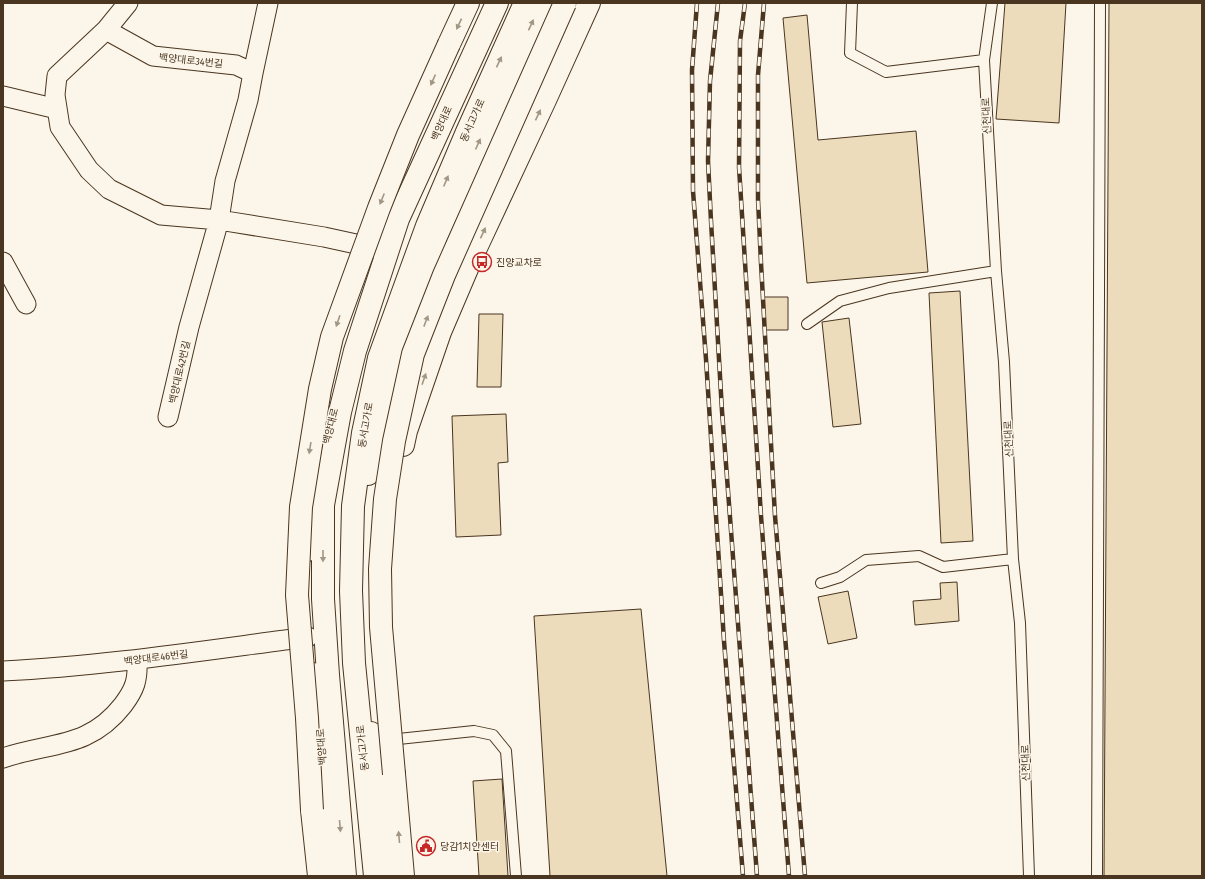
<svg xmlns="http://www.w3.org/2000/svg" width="1205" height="879" font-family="'Fira Sans Condensed','Noto Sans KR',sans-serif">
	<rect width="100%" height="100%" fill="#fbf6e9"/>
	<path fill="#ecdcbc" stroke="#4a3520" d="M1005,3H1066L1059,123L996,119Z
		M1109,3H1202V876H1104Z
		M807,15L818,140L916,131L928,272L807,283L783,18Z
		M960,291L973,541L941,543L929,293Z
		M764,297H788V330H764Z
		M479,314H503L501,387H477Z
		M849,318L861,424L833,427L822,322Z
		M506,414L508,462L498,463L501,535L456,537L452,416Z
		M957,582L959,621L915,625L913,601L941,599L940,583Z
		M848,591L857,638L828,644L818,597Z
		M641,609L667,876H550L534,616Z
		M502,779L508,876H479L473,781Z"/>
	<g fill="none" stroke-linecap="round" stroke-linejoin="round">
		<g stroke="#4a3520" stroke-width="12">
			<path id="service" d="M852,3L850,53L886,72L984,60
				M992,3L984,60L996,271L1004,362L1013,559L1020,623L1029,876
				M807,324L840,301L889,288L996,271
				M821,583L840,577L866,560L919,556L943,567L1013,559
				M389,740L474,731L493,735L506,751L516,876
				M1097,876L1100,3"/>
		</g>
		<g stroke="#4a3520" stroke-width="21">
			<path id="minor" d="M128,3L106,30L57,76L55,95L60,127L89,170L109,189L161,215L219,220L324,237L379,249
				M106,30L153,56L236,65L253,73L248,100L225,181L219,220L189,327L168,417
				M253,73L268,3
				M3,96L57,109
				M3,262L26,304
				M3,671C105,666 207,650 308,637
				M3,758C50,742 89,749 123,705C135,689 138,680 137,660"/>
		</g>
		<g stroke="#4a3520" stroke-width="24">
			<path id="secondary" d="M403,445L406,431L440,332L475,250L545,100L589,3
				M368,474L380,400L400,330L436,237L467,169L542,3
				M308,550L313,507L317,485
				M313,674L320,732L329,876
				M371,733L380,805L387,876"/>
		</g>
		<g stroke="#4a3520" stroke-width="24">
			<path id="trunk" d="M449,44L468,3
				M394,774L403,876
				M312,810L319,876
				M345,876L328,675L323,599V505L340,412L355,351L398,219L497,3
				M375,876L354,663L351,591L353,506L363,433L379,358L427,226L467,132L525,3"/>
		</g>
		<use href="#service" stroke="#fbf6e9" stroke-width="10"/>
		<use href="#minor" stroke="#fbf6e9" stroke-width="19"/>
		<use href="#secondary" stroke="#fbf6e9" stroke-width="22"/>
		<use href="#trunk" stroke="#fbf6e9" stroke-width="22"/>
		<g stroke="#4a3520" stroke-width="4.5">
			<path id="rail" d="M697,3L692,70L693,191L706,359L724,641L743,876
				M718,3L710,81L708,161L711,221L722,411L757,876
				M745,3L740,41L739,167L761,516L789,876
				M764,3L758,75V199L761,263L775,516L805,876"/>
		</g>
		<use href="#rail" stroke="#fbf6e9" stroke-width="3" stroke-dasharray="9" stroke-linecap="butt"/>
		<g stroke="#4a3520" stroke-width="24" stroke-linecap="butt">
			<path id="trunk-bridge" d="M394,774L381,627L380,569L385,499L394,441L413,354L444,275L565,3
				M312,810L307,718L297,595L301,507L320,389L332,337L379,208L408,135L449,44"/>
		</g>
		<use href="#trunk-bridge" stroke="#fbf6e9" stroke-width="22"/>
	</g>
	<defs><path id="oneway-solid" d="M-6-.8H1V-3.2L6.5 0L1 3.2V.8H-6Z"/></defs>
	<g fill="#a29684">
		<use href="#oneway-solid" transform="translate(459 24) rotate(115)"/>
		<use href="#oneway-solid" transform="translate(531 25) rotate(-65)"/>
		<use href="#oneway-solid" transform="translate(499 62) rotate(-65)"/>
		<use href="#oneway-solid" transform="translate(433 80) rotate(114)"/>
		<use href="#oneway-solid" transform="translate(538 115) rotate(-65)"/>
		<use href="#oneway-solid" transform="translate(478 144) rotate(-66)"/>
		<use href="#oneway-solid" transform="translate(446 181) rotate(-67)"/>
		<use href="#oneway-solid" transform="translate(382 199) rotate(112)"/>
		<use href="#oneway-solid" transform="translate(483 233) rotate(-65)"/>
		<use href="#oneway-solid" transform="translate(338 321) rotate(109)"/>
		<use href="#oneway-solid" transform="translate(426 321) rotate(-69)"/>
		<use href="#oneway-solid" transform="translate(424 379) rotate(-71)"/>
		<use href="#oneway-solid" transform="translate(310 448) rotate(99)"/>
		<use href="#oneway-solid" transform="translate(323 556) rotate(90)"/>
		<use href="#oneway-solid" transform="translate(340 826) rotate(85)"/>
		<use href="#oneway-solid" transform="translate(399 837) rotate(-95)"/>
	</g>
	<defs>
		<g id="bus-ring" transform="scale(1)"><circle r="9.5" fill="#fbf6e9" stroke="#c62828" stroke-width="1.5"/><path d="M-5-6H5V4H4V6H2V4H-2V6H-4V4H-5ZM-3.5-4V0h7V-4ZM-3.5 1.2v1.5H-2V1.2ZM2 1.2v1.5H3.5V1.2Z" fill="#c62828"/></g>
		<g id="civic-ring" transform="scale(1)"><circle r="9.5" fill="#fbf6e9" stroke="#c62828" stroke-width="1.5"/><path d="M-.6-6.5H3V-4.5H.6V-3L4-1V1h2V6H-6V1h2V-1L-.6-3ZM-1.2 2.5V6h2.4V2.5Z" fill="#c62828"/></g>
	</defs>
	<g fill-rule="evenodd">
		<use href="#bus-ring" x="482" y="262"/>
		<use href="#civic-ring" x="426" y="846"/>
	</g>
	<g text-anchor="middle" stroke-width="3" stroke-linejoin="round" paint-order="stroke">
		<g font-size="10" fill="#4a3520" stroke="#fbf6e9">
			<text transform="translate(191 60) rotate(6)" y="4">백양대로34번길</text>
			<text transform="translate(986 116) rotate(-93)" y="4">신천대로</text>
			<text transform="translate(472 120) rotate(-66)" y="4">동서고가로</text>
			<text transform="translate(441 123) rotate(-66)" y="4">백양대로</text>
			<text transform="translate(179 372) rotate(-77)" y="4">백양대로42번길</text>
			<text transform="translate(365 425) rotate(-80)" y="4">동서고가로</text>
			<text transform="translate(330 426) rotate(-76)" y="4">백양대로</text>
			<text transform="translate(1008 439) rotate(-93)" y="4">신천대로</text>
			<text transform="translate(156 657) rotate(-7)" y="4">백양대로46번길</text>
			<text transform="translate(321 747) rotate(-94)" y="4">백양대로</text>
			<text transform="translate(362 748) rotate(-96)" y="4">동서고가로</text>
			<text transform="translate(1025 763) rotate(-92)" y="4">신천대로</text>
		</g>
		<g font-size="10" fill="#4a3520" stroke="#fbf6e9" text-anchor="start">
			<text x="496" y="266">진양교차로</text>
			<text x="440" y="850">당감1치안센터</text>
		</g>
	</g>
	<rect width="1205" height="879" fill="none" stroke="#4a3520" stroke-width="8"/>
</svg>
